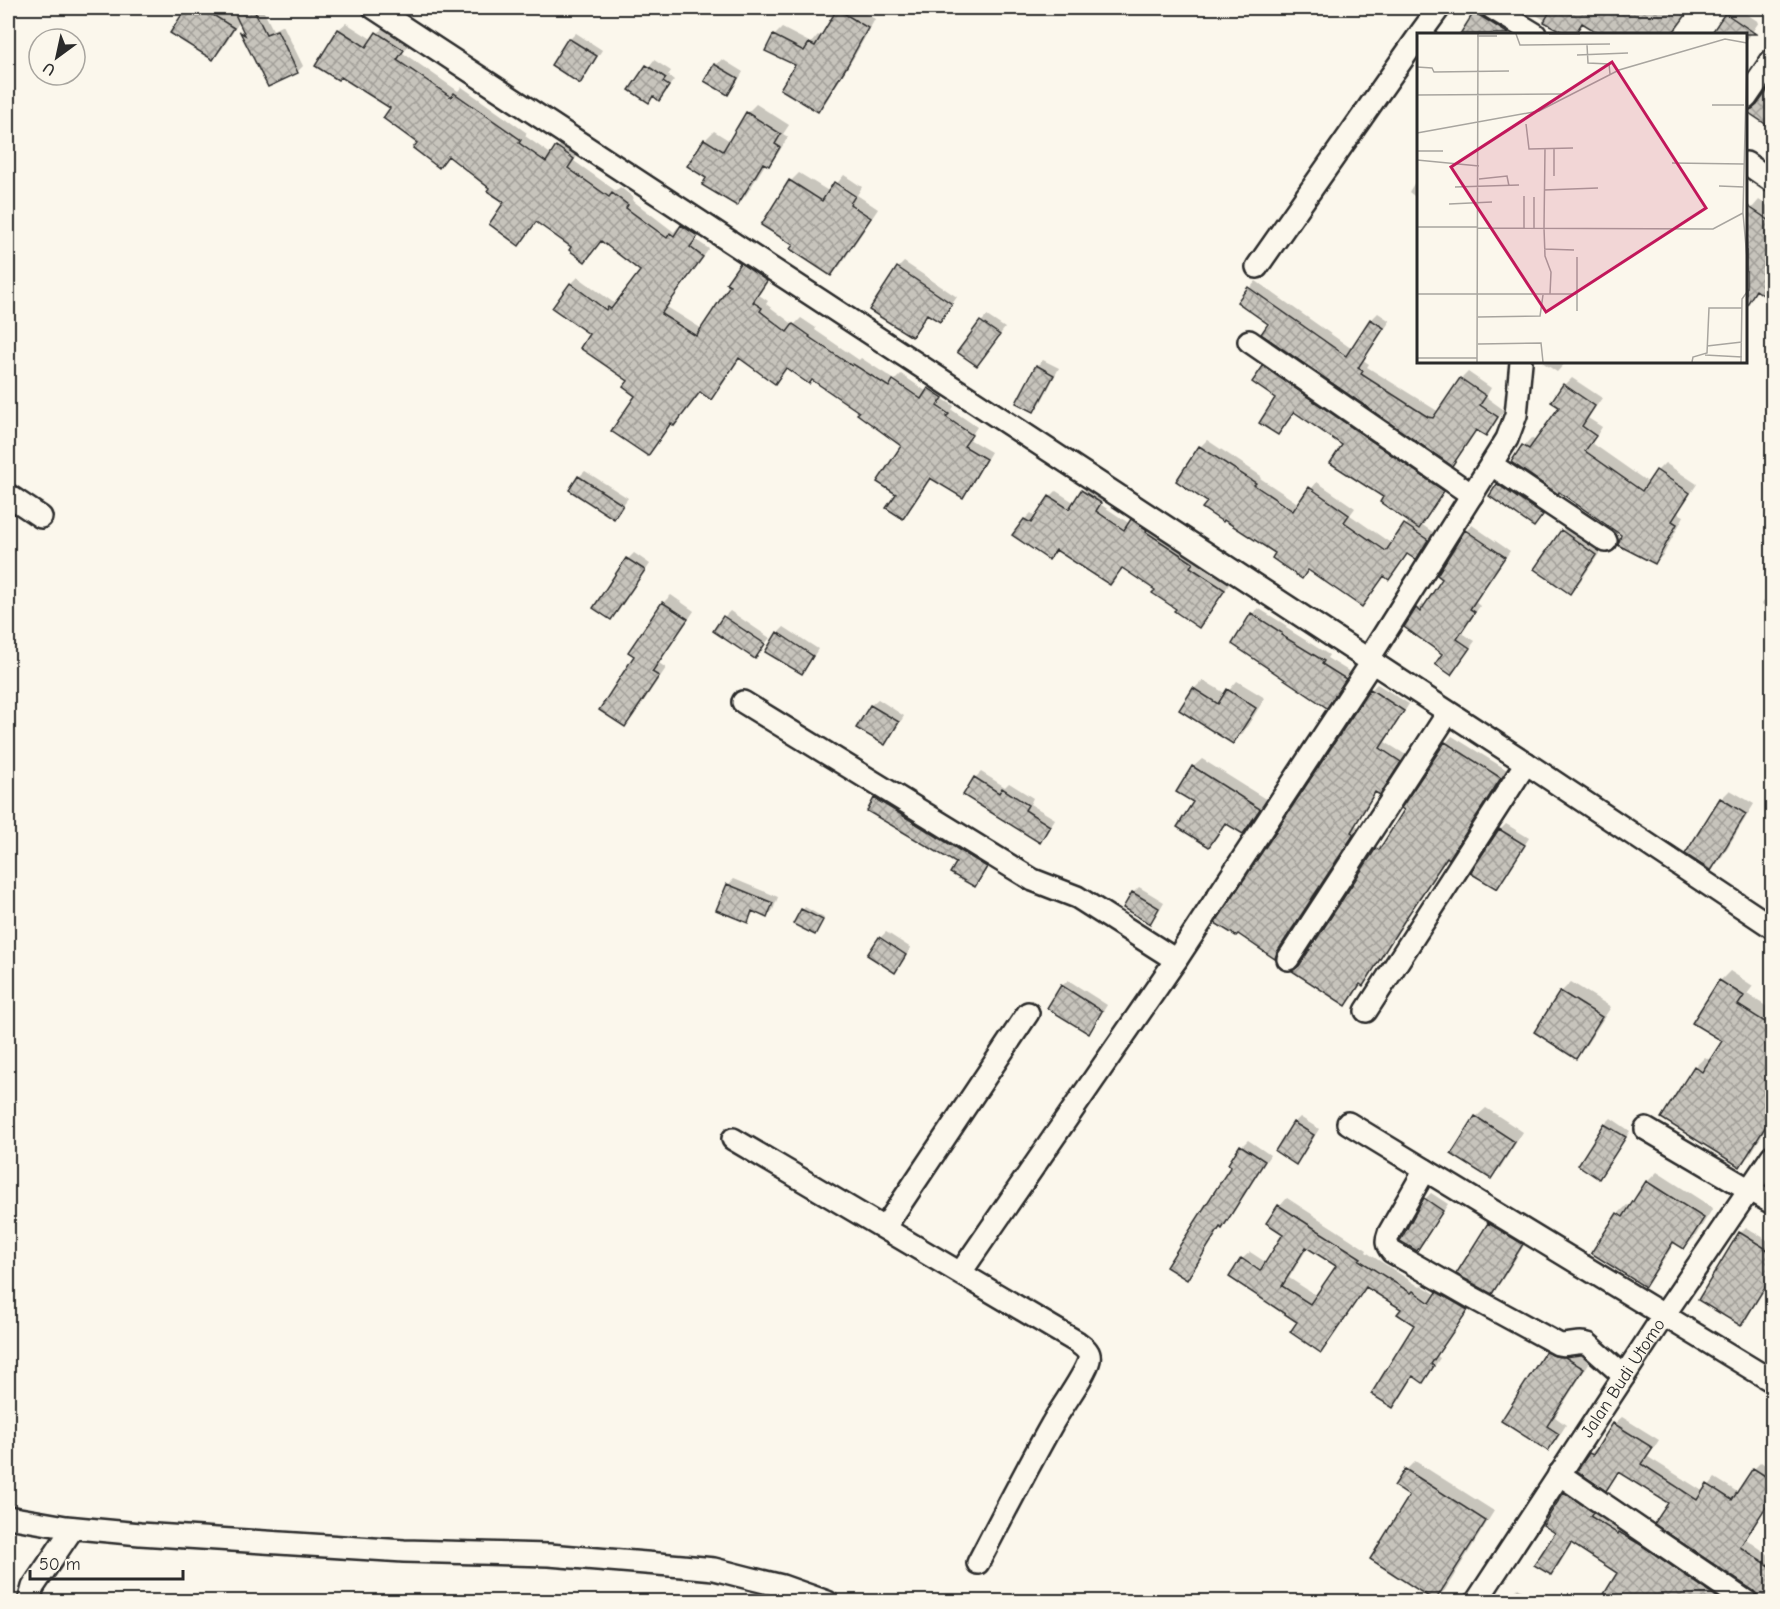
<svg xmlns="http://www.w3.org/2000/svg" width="1780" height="1609" font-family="'Comic Neue',sans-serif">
	<defs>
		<pattern id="building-cross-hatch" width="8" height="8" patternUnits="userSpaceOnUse" patternTransform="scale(1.5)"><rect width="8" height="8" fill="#c7c4bc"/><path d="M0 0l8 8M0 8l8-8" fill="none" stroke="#a29f99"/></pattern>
	</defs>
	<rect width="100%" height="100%" fill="#fbf7ec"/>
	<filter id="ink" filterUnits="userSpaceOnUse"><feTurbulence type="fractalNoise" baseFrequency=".0167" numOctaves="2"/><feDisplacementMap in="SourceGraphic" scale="12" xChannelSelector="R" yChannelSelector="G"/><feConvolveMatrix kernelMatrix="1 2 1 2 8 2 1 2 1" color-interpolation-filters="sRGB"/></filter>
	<g filter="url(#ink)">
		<path fill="#0003" fill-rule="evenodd" d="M188,8H226L237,14L233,8H262L273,30L283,25L303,66L297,72L268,85L242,32L244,30L240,21L222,49L213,58L172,32Z
			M840,8H855L875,19L854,57L825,103L817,111L797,64L774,36L782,28L811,43L818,35L822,38Z
			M1482,8L1506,22L1498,34H1462L1476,13Z
			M1524,8H1692L1673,34H1602L1584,23L1575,34H1569Z
			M1733,8H1737L1759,22L1746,41V34H1712L1726,14Z
			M346,23L373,40L384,26L410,43L403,53L458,91L462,87L527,133L525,136L552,155L564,140L580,151L574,161L616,191L620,187L634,198L632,200L674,232L678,227L681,229L690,219L704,228L696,240L709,249L667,307L702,329L732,285L741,264L748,257L773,274L759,295L768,301L766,304L794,325L801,318L816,328L815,330L859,360L861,358L895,380L901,374L927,392L936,382L948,390L943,399L954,406L952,410L977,427L969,439L991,452L969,489L963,496L932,477L909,511L903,517L898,493L903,445L862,411L813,379L787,367L775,382L741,357L718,391L711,398L701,391L672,422L654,448L647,454L637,395L630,380L591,334L571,284L578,277L614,303L616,301L618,302L642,270L602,240L585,260L574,247L537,221L519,244L506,202L491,188L449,155L439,166L392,108L341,75L317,65L339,29Z
			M576,33L602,50L585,76L579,82L553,65L570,39Z
			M722,59L743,72L734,87L728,93L716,65Z
			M654,60L671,71L668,75L674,80L659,99L654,95L648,101L631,89Z
			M1761,102L1772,127L1748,110L1755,103Z
			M756,104L789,125L783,134L788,137L777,155L768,164L766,163L746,195L737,204L708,177L705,140L714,131L730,141L747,113Z
			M799,173L830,192L844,175L862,187L857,195L878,209L840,266L831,274L791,181Z
			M1418,177V199L1409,192Z
			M1759,200L1772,209V300L1756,289L1753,292L1746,287V215Z
			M904,262L957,297L945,314L939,320L928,313L912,335L898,268Z
			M1256,281L1352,349L1371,320L1378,313L1390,321L1363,360L1369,364L1367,367L1439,412L1461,379L1468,372L1491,388L1486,397L1504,410L1492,428L1486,434L1477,429L1458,457L1452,464L1239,302Z
			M987,316L1005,328L977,364L981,322Z
			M1043,360L1059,368L1040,404L1034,410L1037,366Z
			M1271,360L1450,484L1421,524L1434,533L1422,551L1416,558L1408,553L1396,571L1389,578L1385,575L1368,598L1362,605L1309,569L1302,577L1277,553L1209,502L1200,447L1207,440L1261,476L1260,478L1299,504L1317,482L1355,508L1350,515L1392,544L1410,520L1385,497L1344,444L1295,411L1278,433L1277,397L1264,367Z
			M1542,362H1566L1557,372Z
			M1572,378L1602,398L1588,418L1602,427L1592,443L1649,483L1657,471L1665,463L1697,484L1678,513L1684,516L1663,555L1655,563L1623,534L1513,462L1524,446L1531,438L1536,441L1561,406L1565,385Z
			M585,471L628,498L614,517L579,477Z
			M1504,479L1548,508L1534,525L1491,495Z
			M1089,485L1106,497L1100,504L1130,524L1138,514L1198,556L1195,560L1230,583L1205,620L1199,626L1157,589L1123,567L1110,583L1057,549L1049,558L1025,519L1031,513L1036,517L1050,497L1056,491L1075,503Z
			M1571,522L1605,545L1579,583L1569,592L1562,531Z
			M1472,525L1510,551L1475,602L1480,606L1462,633L1475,641L1451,673L1444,653L1417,609L1423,603L1426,606L1444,578L1439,574L1466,531Z
			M634,553L650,564L617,613L611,619L595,608L628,559Z
			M1772,589V611L1762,604Z
			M671,595L694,611L659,663L666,668L633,717L625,725L637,656L663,603Z
			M1258,608L1287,626L1286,628L1329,655L1327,658L1350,672L1333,700L1327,706L1234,644L1252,614Z
			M730,611L770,638L754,657L724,617Z
			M784,627L818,649L807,667L801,673L778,633Z
			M1203,680L1226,694L1237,681L1265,698L1243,733L1233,742L1194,689Z
			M1377,684L1409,704L1385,742L1406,755L1385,787L1379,793L1377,791L1355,825L1359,827L1283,945L1281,951L1275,957L1371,690Z
			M878,699L904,716L891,737L885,743L858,727L871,705Z
			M1452,736L1507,770L1455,850L1448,857L1414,906L1369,978L1363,984H1361L1353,998L1346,1004L1302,963L1377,848L1384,842L1385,843L1446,743Z
			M1202,759L1267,800L1252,824L1243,832L1227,822L1218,836L1209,845L1195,802L1193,767Z
			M981,772L1005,787L1009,783L1033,798L1030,804L1055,819L1045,835L1039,841L975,778Z
			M1730,790L1754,804L1720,860L1711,869L1721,799Z
			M882,793L992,860L981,879L975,885L958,863L869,811L876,799Z
			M1506,824L1529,838L1502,881L1496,887L1473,872L1500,830Z
			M734,879L778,897L773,910L767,916L755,911L747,921L728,885Z
			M1139,887L1164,902L1156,916L1150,922L1133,893Z
			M805,907L824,918L817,931L795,923Z
			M886,932L911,948L900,965L894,971L880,938Z
			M1730,971L1753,986L1747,994L1772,1010V1119L1750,1155L1739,1165L1695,1067L1705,1057L1711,1061L1724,1041L1720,981Z
			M1068,980L1107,1005L1094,1026L1088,1032L1062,986Z
			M1571,982L1611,1007L1585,1047L1575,1057L1536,1032L1561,992Z
			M1486,1108L1523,1132L1500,1168L1491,1177L1476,1117Z
			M1300,1117L1319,1129L1302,1157L1296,1163L1294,1123Z
			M1611,1118L1630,1131L1605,1171L1599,1177L1580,1165L1605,1124Z
			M1248,1140L1270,1155L1228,1221L1221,1226L1192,1272L1186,1278L1242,1146Z
			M1657,1172L1713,1208L1694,1238L1684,1248L1675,1242L1654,1275L1645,1285L1618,1214L1627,1205L1631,1207L1647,1182Z
			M1431,1193L1448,1204L1423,1243L1417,1250L1425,1199Z
			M1287,1198L1367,1250L1366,1252L1420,1287L1421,1285L1437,1295L1446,1286L1474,1302L1437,1356L1440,1358L1430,1373L1423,1381L1414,1376L1400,1399L1393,1406L1416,1325L1403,1309L1367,1286L1328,1343L1321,1351L1299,1321L1242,1259L1250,1252L1267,1263L1285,1234L1268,1223L1280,1206ZM1308,1247L1338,1265L1317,1296L1289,1278Z
			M1498,1214L1531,1234L1501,1282L1492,1292L1489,1224Z
			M1746,1227L1772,1243V1283L1769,1281L1747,1318L1741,1324L1740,1233Z
			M1555,1344L1574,1350L1591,1360L1555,1417L1566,1425L1556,1441L1548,1449L1503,1421L1547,1353Z
			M1622,1417L1659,1440L1648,1457L1704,1492L1715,1478L1739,1493L1754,1469L1761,1462L1772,1470V1497L1746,1539L1772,1557V1602L1670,1502L1620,1471L1606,1489L1590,1454L1597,1447L1599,1448L1614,1424Z
			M1415,1461L1494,1511L1445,1590L1435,1599L1406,1470Z
			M1573,1485L1729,1602H1663L1573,1542L1559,1565L1551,1573L1565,1493Z
			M1518,1588L1539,1602H1506Z"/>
		<path fill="url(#building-cross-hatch)" stroke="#2b2b2b" stroke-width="1.5" fill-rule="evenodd" d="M186,8H202L234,28L213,60L170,33Z
			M232,8H253L266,34L277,30L298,73L268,87L240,32L245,35Z
			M1552,8H1691L1672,34H1600L1582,23L1575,34H1566L1544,22Z
			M837,9L868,28L847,66L818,112L780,89L795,65L765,51L773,35L804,51L809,43L815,46Z
			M1474,12L1509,34H1460Z
			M1725,13L1756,34H1711Z
			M338,29L366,47L376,32L404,50L397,60L451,97L454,93L521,140L519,143L546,162L556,146L574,159L568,168L609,197L612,193L628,205L626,208L667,238L670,233L674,236L681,225L698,236L690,247L703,257L661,314L696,336L730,285L726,283L740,263L767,281L753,302L762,308L760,311L787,332L793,324L810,336L809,337L852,366L853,364L889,387L893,380L921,399L928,388L943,398L937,406L949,414L946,417L972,435L964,446L986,459L963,498L930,478L903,519L886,508L896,494L877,482L901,446L857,414L859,412L812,380L809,384L786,368L775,384L739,358L711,400L700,392L674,426L671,423L648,456L611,431L635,396L623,387L628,381L580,348L589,334L552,308L570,283L606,310L608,307L611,309L640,271L601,241L585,262L569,250L571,247L536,222L519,246L489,224L504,202L487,191L489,188L448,156L439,168L413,148L417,143L383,118L390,108L341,77L338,80L315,66Z
			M568,38L597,56L580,84L551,65Z
			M714,64L738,78L728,95L704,81Z
			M646,65L666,78L663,82L669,86L659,101L653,96L649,103L629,90Z
			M1773,82V129L1746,111L1752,109L1757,105Z
			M746,112L781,134L775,144L780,147L769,166L763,163L737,206L702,185L706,178L687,166L704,139L723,151Z
			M789,180L822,201L834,182L855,196L850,204L871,218L831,276L790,249L793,245L761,225Z
			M1746,205L1773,223V302L1756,290L1746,306Z
			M897,267L952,304L940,322L927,314L912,337L869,310Z
			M1248,287L1346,356L1370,319L1384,328L1358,368L1363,371L1361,374L1428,417L1433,418L1460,378L1486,396L1480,405L1498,417L1486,436L1476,430L1452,466L1261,334L1268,324L1237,302Z
			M980,321L1000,335L977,366L957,352Z
			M1036,365L1054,375L1034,412L1016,403Z
			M1263,366L1444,491L1419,529L1380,502L1383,497L1330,463L1342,445L1294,412L1278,435L1259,423L1275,398L1252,382Z
			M1563,384L1595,406L1582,426L1596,436L1585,451L1642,491L1656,470L1690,493L1672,521L1677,524L1655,564L1618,545L1621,535L1559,492L1558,494L1511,462L1522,445L1529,449L1559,407L1551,402Z
			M1199,446L1256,483L1254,485L1293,511L1309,487L1349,515L1344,522L1386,551L1404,524L1428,540L1416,560L1407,554L1389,580L1384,576L1362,607L1308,570L1302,579L1272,558L1275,553L1224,520L1223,522L1202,508L1207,502L1176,481Z
			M578,476L623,505L614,519L569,490Z
			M1497,484L1543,515L1534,527L1489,496Z
			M1081,490L1101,503L1096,511L1124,530L1131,519L1147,530L1146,532L1193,563L1190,567L1225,590L1199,628L1174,611L1176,609L1152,593L1155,590L1122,568L1110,585L1056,550L1049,560L1012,535L1024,519L1031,523L1049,496L1069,509Z
			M1465,530L1505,557L1470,609L1475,612L1457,639L1470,648L1451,675L1435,664L1442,654L1404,627L1416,608L1420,612L1442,579L1437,575Z
			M1561,530L1596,555L1570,594L1534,569Z
			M626,558L645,570L611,620L593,608Z
			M662,602L688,619L652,672L659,676L625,727L599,710L634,656L628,652Z
			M1251,613L1282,633L1281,635L1324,661L1322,664L1346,679L1327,708L1232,644Z
			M723,616L765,644L755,659L713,631Z
			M777,632L813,656L802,674L765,652Z
			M1193,688L1218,704L1227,689L1256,708L1233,744L1179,710Z
			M1370,689L1404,711L1380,748L1401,762L1380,795L1375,792L1351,832L1354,834L1277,952L1275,959L1238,934L1236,936L1215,923Z
			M870,705L899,722L885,745L856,728Z
			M1445,742L1501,778L1449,859L1447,857L1408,915L1363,986L1360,984L1346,1006L1292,971L1299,966L1376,848L1379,850L1404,810L1401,808Z
			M1192,766L1260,809L1243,834L1225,823L1209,847L1177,827L1193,802L1176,792Z
			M974,777L999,793L1002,788L1028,805L1025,810L1050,826L1040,843L963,795Z
			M874,798L987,867L975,887L950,873L956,863L867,811Z
			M1720,798L1746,814L1711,871L1685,854Z
			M1499,829L1525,845L1497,889L1470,873Z
			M727,884L773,903L767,918L752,911L748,923L716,910Z
			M1132,892L1159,908L1150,924L1123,908Z
			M801,909L823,920L815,935L793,924Z
			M879,937L906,955L895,973L867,955Z
			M1719,980L1744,996L1738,1005L1773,1027V1115L1740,1167L1661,1118L1694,1066L1702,1072L1722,1041L1692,1023Z
			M1061,985L1102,1011L1089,1034L1047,1008Z
			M1560,991L1602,1017L1576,1059L1534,1032Z
			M1475,1116L1515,1142L1491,1179L1451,1154Z
			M1293,1122L1314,1135L1296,1165L1275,1151Z
			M1604,1124L1626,1137L1599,1179L1578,1165Z
			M1240,1145L1265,1161L1222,1229L1220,1227L1187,1280L1166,1267L1231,1166L1228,1164Z
			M1646,1181L1704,1218L1684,1249L1673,1242L1645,1287L1591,1253L1617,1213L1623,1217Z
			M1424,1198L1443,1211L1417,1251L1400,1241Z
			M1278,1205L1361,1258L1359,1260L1411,1293L1413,1291L1430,1303L1437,1292L1468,1310L1431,1364L1434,1366L1423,1383L1413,1376L1393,1408L1371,1394L1414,1325L1397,1314L1401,1309L1366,1287L1321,1353L1290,1332L1297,1322L1229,1277L1241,1258L1260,1271L1283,1234L1266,1223ZM1306,1247L1336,1266L1310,1304L1282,1286Z
			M1488,1223L1523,1244L1492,1294L1456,1274Z
			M1739,1232L1773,1253V1274L1741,1326L1698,1300Z
			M1545,1352L1555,1356L1565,1357L1584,1369L1547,1426L1559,1434L1548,1451L1501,1421Z
			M1613,1423L1653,1448L1642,1464L1697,1500L1707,1484L1732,1500L1753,1468L1773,1481V1496L1740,1547L1773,1568V1602H1760L1758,1596L1754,1591L1654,1524L1668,1503L1618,1472L1606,1491L1577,1471L1589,1453L1593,1455Z
			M1405,1469L1486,1521L1435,1601L1370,1559L1409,1496L1394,1486Z
			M1564,1492L1593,1512L1590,1516L1618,1534L1619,1532L1641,1545L1724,1602H1616L1604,1594L1617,1573L1571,1543L1551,1575L1534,1565L1555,1533L1543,1525Z"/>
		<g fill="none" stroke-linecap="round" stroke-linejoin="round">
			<g stroke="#2b2b2b" stroke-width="26">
				<g id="minor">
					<path d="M374,8L1526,763L1772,927"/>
					<path d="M1492,8L1535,34"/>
					<path d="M1420,34L1439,8"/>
					<path d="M1746,98L1772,60"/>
					<path d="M1746,163L1772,181"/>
					<path d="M1257,267L1418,37"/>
					<path d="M1249,341L1472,495"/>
					<path d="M1492,465L1606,541"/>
					<path d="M8,495L41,517"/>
					<path d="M1368,660L1507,439L1516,415L1521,362"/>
					<path d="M743,702L1033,880L1077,897L1176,960"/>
					<path d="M1288,959L1448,713"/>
					<path d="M1366,1011L1526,763"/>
					<path d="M1348,1123L1772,1381"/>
					<path d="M1646,1129L1772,1203"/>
					<path d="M733,1139L1077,1342C1083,1347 1091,1351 1089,1360C1086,1374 1060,1409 1052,1424C1026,1470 1002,1517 978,1563"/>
					<path d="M1425,1170L1389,1233C1386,1241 1386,1245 1392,1252L1473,1298L1558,1344C1568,1347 1578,1340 1588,1344L1624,1376"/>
					<path d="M885,1227L1028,1013"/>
					<path d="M961,1272L1176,960L1372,662"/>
					<path d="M1559,1474L1747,1602"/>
					<path d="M8,1517L66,1527L140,1534L404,1551L549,1555L682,1566L714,1569L749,1578L782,1586L827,1602"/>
					<path d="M29,1602L33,1587L73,1528"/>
					<path id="s1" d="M1476,1602L1664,1315L1772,1156"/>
				</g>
			</g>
			<use href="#minor" stroke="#fbf7ec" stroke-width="21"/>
		</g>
	</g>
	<g text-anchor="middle" stroke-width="4.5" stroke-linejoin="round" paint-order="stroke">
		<g font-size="18" fill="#2b2b2b" stroke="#fbf7ec">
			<text dy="6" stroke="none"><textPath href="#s1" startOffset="268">Jalan Budi Utomo</textPath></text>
		</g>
	</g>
	<g transform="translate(1417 33)">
		<rect width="330" height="330" fill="#fbf7ec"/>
		<path fill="none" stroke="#a8a59f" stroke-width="1.5" d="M99,1L103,12L193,11M132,1H163M60,3H80M170,12L171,30L192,31L193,41M330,18L326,180L330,225M160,22L211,20M0,34L15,35L17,39L92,38M0,62L144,61M295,72H327M109,91L112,116L156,115M0,100L122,78L202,37L308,6L330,10M0,118H26M0,127L62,133M255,130L327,131M137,143V116M62,146L90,143L92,153M302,153L327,154M38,154L102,152M127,157L181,155M107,163V195M32,171L75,169M0,194H61M61,195L296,196L326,180M117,195V164M127,195L128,116M127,195L128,223L134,239L133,261M127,216L157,217M0,261H159M160,278V224M61,284L123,283L126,262M61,311L124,310L126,329M290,313L325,309M288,322L325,324M0,325H60M60,329L61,1M275,329L276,324L290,320L292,275H325M324,329L325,266L330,259"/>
		<path fill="#c2185b" fill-opacity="0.15" stroke="#c2185b" stroke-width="3" d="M195,29L289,175L129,279L34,134Z"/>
		<rect width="330" height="330" fill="none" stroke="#2b2b2b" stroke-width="3"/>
	</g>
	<rect width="1780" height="1609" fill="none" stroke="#fbf7ec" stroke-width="30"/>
	<rect x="15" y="15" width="1750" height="1579" fill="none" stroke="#2b2b2b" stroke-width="2" filter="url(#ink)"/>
	<g transform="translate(57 57) rotate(213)"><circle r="28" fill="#fbf7ec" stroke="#a8a59f" stroke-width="1.5"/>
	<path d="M0-4.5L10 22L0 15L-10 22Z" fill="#2b2b2b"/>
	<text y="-9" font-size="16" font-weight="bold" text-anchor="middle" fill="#2b2b2b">U</text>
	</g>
	<path d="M30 1570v9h153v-9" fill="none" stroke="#2b2b2b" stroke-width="3"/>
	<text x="39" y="1570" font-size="18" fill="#2b2b2b" stroke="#fbf7ec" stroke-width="4.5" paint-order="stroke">50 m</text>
</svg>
